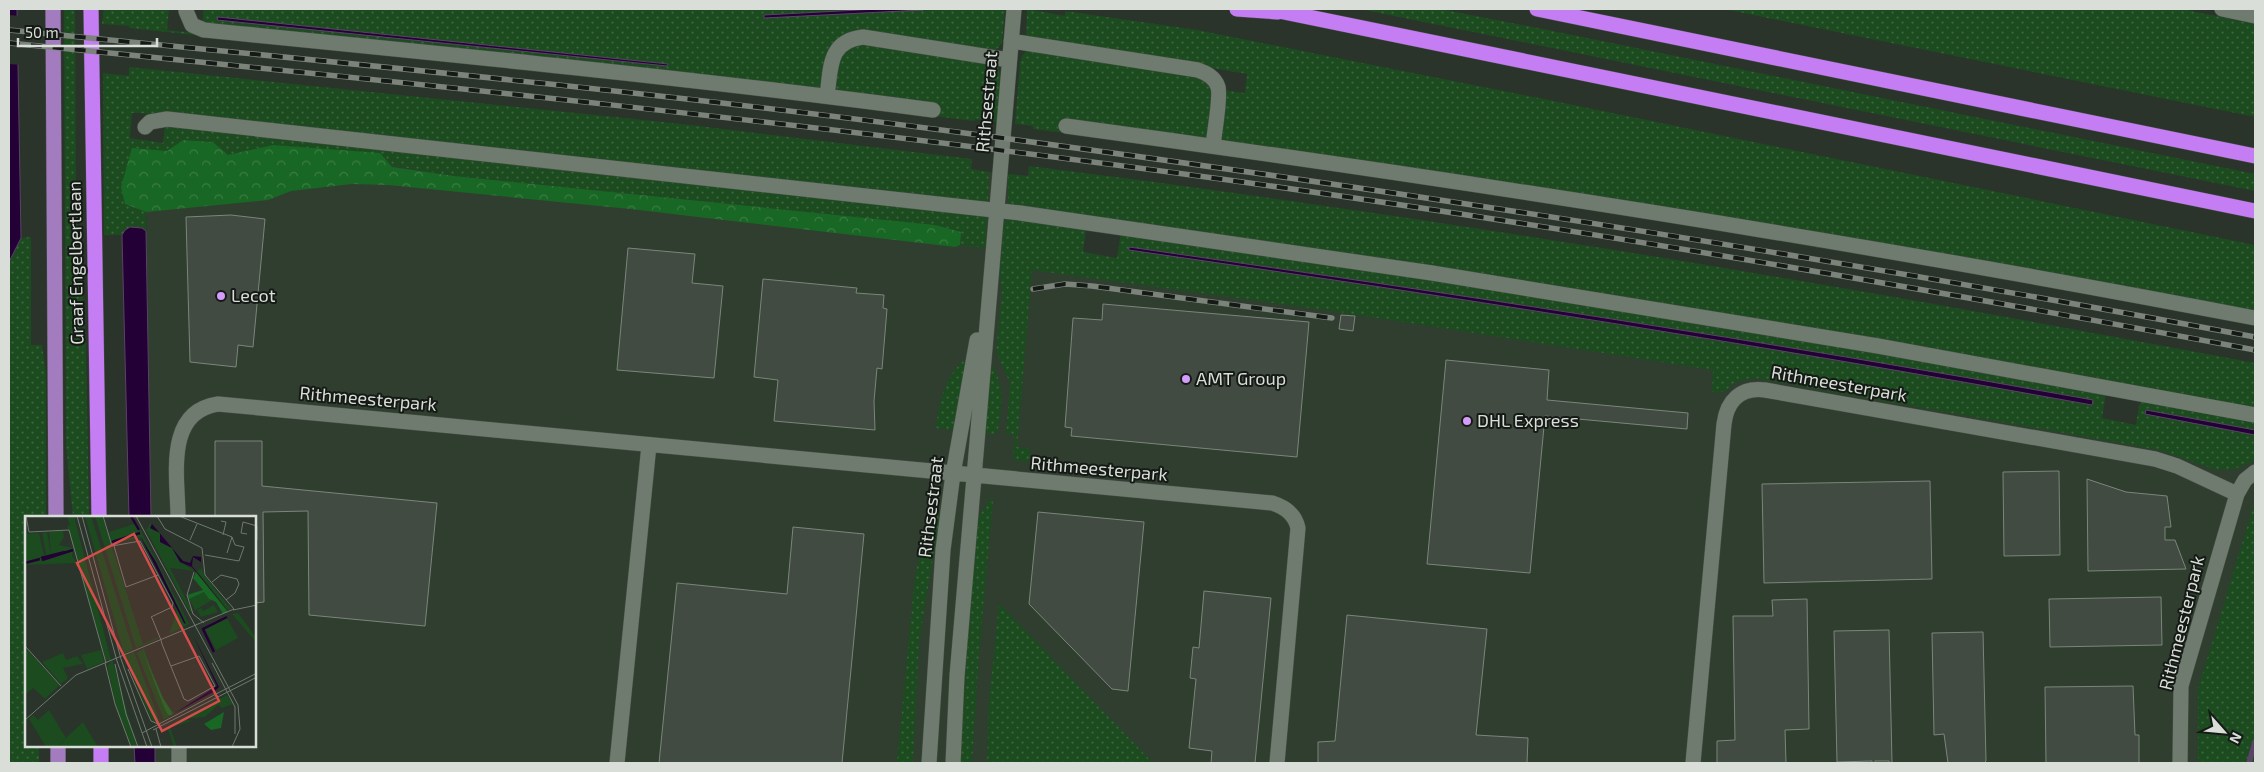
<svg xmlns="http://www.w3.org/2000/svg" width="2264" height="772" font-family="'Exo 2',sans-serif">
	<defs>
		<pattern id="grass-dots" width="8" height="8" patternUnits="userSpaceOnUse" patternTransform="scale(1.25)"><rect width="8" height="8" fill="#1b4b1f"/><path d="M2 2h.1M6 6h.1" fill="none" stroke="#3c643f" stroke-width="1.8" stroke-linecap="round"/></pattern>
		<pattern id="forest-crowns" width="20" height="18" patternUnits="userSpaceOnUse" patternTransform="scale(1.25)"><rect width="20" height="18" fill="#196724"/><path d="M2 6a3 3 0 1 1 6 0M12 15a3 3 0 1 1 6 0" fill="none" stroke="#3a7c43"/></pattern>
	</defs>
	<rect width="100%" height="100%" fill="#2a342a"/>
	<path fill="#2f3e2f" d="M125,141L165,145L973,170L1026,176L1078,256L2137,427L2255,421V763H155V746H255V517H151L146,212Z"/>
	<path fill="url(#grass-dots)" d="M64,9H75L76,196L86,346L89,517H73L66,444Z
		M104,9H169L167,30L387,53L833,90L835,67L848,48L863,44L998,66L1000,75L997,122L975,119V121L729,92L129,28V26L102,24Z
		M204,9H1005L1002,43L994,53L847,39L822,89L202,25Z
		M1027,9L1065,16V11L1197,30L1559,102L2255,245V314L1225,143L1220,139L1223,90L1245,93L1247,74L1026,36Z
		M1360,9H1440L1538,28L2255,174V191Z
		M1724,9H2182L2255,24V117Z
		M1027,50L1197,73L1215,87L1208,138L1492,191L2068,290C1724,231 1380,172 1033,129V126L1015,124L1020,63L1022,56Z
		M129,67L682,124L972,159L971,169L989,172L988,201L980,204L140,113H132L130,138L163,143L165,124L979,213L987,218L985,248L960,245V232L935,225L454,176L273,145L228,155L213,142L183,140L167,151L125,204L146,212V231C139,224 127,226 122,235H104L103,73L129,76Z
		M1029,166C1440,217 1849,286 2255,363V411L1013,209L1008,200V174L1028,176Z
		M1016,217L1086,230L1083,252L1117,258L1121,232L1430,276L2106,393L2102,418L2136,425L2139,405L2143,400L2255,419V460L2235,469L2216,470L2159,450L1755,378L1735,382L1724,392H1712L1713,370L1339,312L1032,270L1017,447L1030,449L1029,462L1015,460L1013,457L1015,435L1006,434L1010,383L996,352L1002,295L1000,272L1004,221Z
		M31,237V345H42L46,374V517H26V746H39V763H9V262L21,238Z
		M967,358L955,430L936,428C940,402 944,375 967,358Z
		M991,363C1007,392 1002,404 997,434L985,433Z
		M933,498L938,508L939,522L919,641L913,763H897L915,575L924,540Z
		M990,499L993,500L979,654L972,763H959L960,715L977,520Z
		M2255,501V763H2198V689Z
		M999,603L1153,763H987L989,701Z"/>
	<path fill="url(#forest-crowns)" d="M183,140L213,142L228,155L273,145L380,153L392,167L454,176L935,225L961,232L960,245L955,247L630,209L388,185L352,184L291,191L268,200L146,212L125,204L121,187L132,148L167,151Z"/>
	<path fill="#230035" stroke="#5a4366" d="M9,9H17L21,238L9,262Z
		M877,9L923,10L764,18V15Z
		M218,17L668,64L667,66L217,20Z
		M130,227L142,228L146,231L151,517H129L122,235L125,230Z
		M1129,247C1451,293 1773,342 2093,400L2092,405C1772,347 1451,296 1129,250Z
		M2146,410L2255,430V435L2145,414Z
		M134,746H155V763H135Z"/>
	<path fill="#2a342a" d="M9,15L20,16L22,65L9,64Z"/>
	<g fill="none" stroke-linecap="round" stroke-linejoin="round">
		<path stroke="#5a4366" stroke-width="5.5" d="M2249,763L2255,742"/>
	</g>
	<path fill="#414b41" stroke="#7b867b" d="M231,215L265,219L253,347L238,345L236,367L190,362L186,217Z
		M628,248L695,254L692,283L723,286L714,378L617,370Z
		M763,279L857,288L856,293L884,295L883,308L887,309L882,369L877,368L874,401L875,430L774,421L778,380L754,377Z
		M1103,304L1309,322L1297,457L1071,436L1072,428L1065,427L1073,318L1102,320Z
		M1341,315L1355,316L1353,331L1339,329Z
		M1446,360L1549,370L1547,400L1688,413L1687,429L1545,416L1530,573L1427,564Z
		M215,441H262V486L437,503L425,626L309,615L308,511L263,512L264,602L255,603V517H215Z
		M2059,471L2060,555L2004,556L2003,472Z
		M2087,479L2126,492L2167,496L2171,527H2165V540H2175L2186,569L2088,571Z
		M1930,481L1932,579L1764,583L1762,484Z
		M1038,512L1144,522L1128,691L1112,689L1029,604Z
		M793,527L864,534L842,763H659L677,583L787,594Z
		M1204,591L1271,598L1255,763H1211L1212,751L1189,748L1196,679L1190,678L1193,647L1199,648Z
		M2161,597L2162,645L2050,647L2049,599Z
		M1807,599L1809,729L1785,730L1786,763H1717V741L1735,740L1733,616H1773L1772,600Z
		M1347,615L1487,629L1476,735L1528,738L1527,763H1318V742L1335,741Z
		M1889,630L1892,763H1889V761H1875V763H1872V761L1837,762L1834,631Z
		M1983,632L1986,761L1984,763H1948L1944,734L1934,735L1932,633Z
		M2133,686L2135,735H2139V763H2046L2045,687Z"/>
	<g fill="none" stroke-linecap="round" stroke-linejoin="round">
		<g stroke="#464f46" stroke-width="16">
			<path id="minor" d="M2222,9L2255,16
				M186,11L192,25L204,30C447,54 691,78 933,110
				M1011,41L1198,70C1206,73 1215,77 1218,87C1221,97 1214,134 1213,146
				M827,96C831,68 828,41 863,37L1009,60
				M1066,126C1464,180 1861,242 2255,318
				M145,127L150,122L167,119L1020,213L1432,273L1878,346L2255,415
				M178,517C178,478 164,412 218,404L1272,503C1285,507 1295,514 1298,528L1277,763
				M179,746V763
				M617,763L649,445
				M929,763L943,550L953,474L977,340
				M953,763L957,676L1014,9
				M1693,763L1724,424C1727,400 1741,387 1765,390L2155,459L2177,466L2237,494
				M2180,763L2181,686L2237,494L2245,480L2255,472"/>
		</g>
		<g stroke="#464f46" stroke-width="16">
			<path id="major" d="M53,9L56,517
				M58,746V763"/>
		</g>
		<g stroke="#464f46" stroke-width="16">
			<path id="highway" d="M91,9L99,517
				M1237,9L1278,12
				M1270,9L2255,211
				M1537,9L2255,156
				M101,746V763"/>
		</g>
		<use href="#minor" stroke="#707b70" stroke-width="15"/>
		<use href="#major" stroke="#a37cbf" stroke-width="15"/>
		<use href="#highway" stroke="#c57df4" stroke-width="15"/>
		<g stroke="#7b837b" stroke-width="5.5">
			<path id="rail" d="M9,30C330,62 652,91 972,134C1402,191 1829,257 2255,337
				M9,43C413,83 818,124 1221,179C1567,227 1912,286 2255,350
				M1033,289L1065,284L1092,286L1332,318"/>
		</g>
		<use href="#rail" stroke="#161a16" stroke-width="4" stroke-dasharray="11" stroke-linecap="butt"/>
	</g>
	<g fill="#d49cfb" stroke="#161a16" stroke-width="2">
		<circle cx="221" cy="296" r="5"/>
		<circle cx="1186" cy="379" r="5"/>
		<circle cx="1467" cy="421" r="5"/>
	</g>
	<g text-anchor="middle" stroke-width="4" stroke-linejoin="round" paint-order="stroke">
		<g font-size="18" fill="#d9dfd8" stroke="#161a16">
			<text transform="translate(987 102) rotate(-85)" y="6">Rithsestraat</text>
			<text transform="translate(76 263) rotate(-91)" y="6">Graaf Engelbertlaan</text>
			<text transform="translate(1839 384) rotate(10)" y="6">Rithmeesterpark</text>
			<text transform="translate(368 399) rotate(5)" y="6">Rithmeesterpark</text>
			<text transform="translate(1099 469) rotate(5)" y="6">Rithmeesterpark</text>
			<text transform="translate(931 507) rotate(-83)" y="6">Rithsestraat</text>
			<text transform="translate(2182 623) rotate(-76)" y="6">Rithmeesterpark</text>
		</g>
		<g font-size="18" fill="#d9dfd8" stroke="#161a16" text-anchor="start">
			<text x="231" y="302">Lecot</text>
			<text x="1196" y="385">AMT Group</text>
			<text x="1477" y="427">DHL Express</text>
		</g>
	</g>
	<g transform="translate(25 516)">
		<rect width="231" height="231" fill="#2a342a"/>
		<path d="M0,0L2,18L14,17L19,39L21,38L17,17L22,16L26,38L24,16L38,14L39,21L34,29L48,32L47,40L52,47L0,49ZM42,0H49L86,144H81L42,9L45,10ZM60,0H66L108,133L99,138ZM70,0H77L118,128L133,121L131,124L111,132ZM126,6V12L135,17V26L147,32L155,46L170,55L145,52L168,97L163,93L121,14ZM112,7L164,108L144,118L152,96L151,90L161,106L117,21L87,28L84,16ZM177,52L180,60L206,93L203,94L172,55ZM179,75L186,85L170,94L164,83ZM213,97L231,121V126L207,98ZM0,132L35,169L20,183L8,172L2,177L0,175ZM119,132L138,189L150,197L139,204L112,137ZM76,134L79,146L62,153L56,139ZM109,136L135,206H128L105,155L100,140ZM38,137L41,144L52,140L58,148L38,152L43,162L36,168L17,146ZM87,145L88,146L112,231H107L92,194L82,150ZM202,179L208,188L197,192L193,189L180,201L158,203L167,205L145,211L152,231H149L142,211ZM24,194L41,222L32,231H21L4,203L8,199L13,204ZM58,206L73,231H33L42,221Z" fill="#1b4b1f"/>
		<path d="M171,56L203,96L198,98L191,86L184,83L179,76L164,83L162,79L178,74L168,62ZM118,135L138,182L147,196V199H143L138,189ZM199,196L196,212L186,214L179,208Z" fill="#196724"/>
		<path d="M202,102L213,122L191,134L180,113Z" fill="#1b4b1f"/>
		<path d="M189,89L193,96L176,101L172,94L176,92L178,95Z" fill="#1b4b1f"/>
		<path d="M127,8L158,45L165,47L168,40L176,41V46L168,41L167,50L203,95L167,51L155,46L147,32L135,26V17L125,12ZM116,22L131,46L161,108L159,107ZM168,119L194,171L190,175L150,197L192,170Z" fill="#230035"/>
		<path fill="none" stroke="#230035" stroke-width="2.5" d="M106,0L114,14M87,26L115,17M16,42L40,36M17,44L48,34M0,47L15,43M189,136L178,113L202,101"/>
		<path fill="none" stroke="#707870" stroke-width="1" d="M1,0L4,16L44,14L81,147M52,0L92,145L122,231M57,0L96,143L127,231M78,0L87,30L115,25L148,87L147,91L126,101L127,102L136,124L137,128L159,183L163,185L190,170L174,140L146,150M111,0L213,189L215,213L207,231M132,0L140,13L177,32L180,59L209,93M154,0L207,21L210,29L219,31L214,45L180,39M196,5L201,6L198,19M222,18L216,17L218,6L232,10V24M165,24L172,8M89,30L101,71L133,59M202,37L207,21M169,56L162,79L168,98L179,107M187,66L196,59L212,63L214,68L210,77L201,84M208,94L232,89M0,130L36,170M80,147L90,188L106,231M187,147L210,191V218M90,148L101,198L113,231M103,153L126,205L133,208M191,178L232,157M0,204L51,159L209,93M131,213L136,231M128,214L232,161M117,217L191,178"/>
		<path fill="#d74d4b" fill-opacity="0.15" stroke="#d74d4b" stroke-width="2.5" d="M109,18L194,185L137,215L52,47Z"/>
		<rect width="231" height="231" fill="none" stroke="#d9dfd8" stroke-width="2.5"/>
	</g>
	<rect width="2264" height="772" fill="none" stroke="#d9dfd8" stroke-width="20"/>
	<g transform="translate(2224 732) rotate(117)" stroke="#161a16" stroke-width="4" paint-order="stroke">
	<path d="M0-4L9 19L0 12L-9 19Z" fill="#d9dfd8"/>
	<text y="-8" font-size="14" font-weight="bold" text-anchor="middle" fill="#d9dfd8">N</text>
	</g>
	<path d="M18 38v8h139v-8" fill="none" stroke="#d9dfd8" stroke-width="2.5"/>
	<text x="25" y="38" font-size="15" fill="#d9dfd8" stroke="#161a16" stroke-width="4" paint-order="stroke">50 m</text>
</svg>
